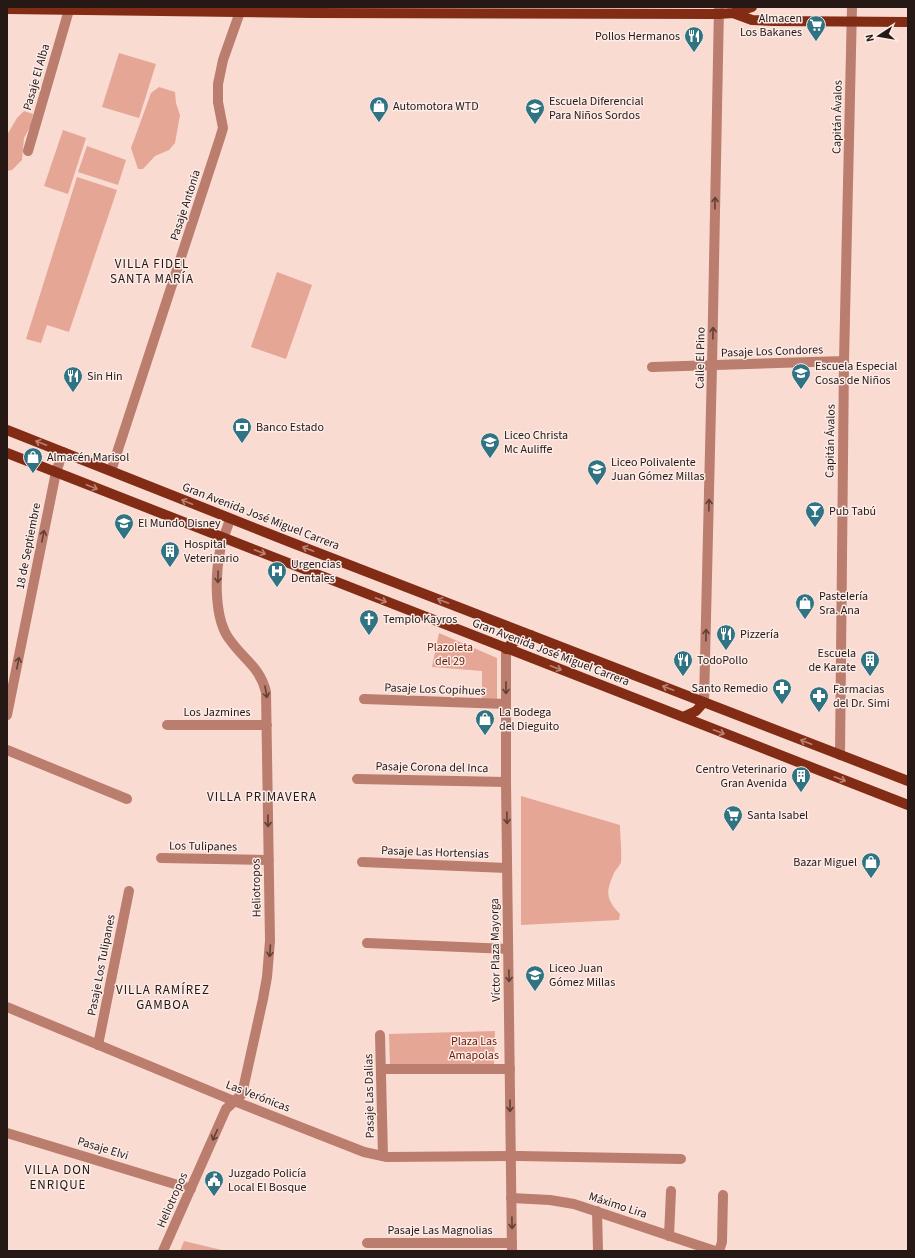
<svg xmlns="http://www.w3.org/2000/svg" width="915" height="1258" font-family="'Source Sans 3',sans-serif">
	<rect width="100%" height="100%" fill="#fadbd2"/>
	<path fill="#e5a695" d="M119,53L156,64L139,118L102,107Z
		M159,87L175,92L176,103L180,115L175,143L169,150L155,156L143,169H138L131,148L151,93Z
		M24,111L33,114L31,125L24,138L22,160L12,170L7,171V135L17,118Z
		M63,130L86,138L68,194L44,186Z
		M87,146L126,160L118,185L78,172Z
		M77,177L117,190L69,332L47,325L41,343L26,339Z
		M277,272L312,285L286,359L251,347Z
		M439,633L497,658V702L482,703V671L432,667Z
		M521,796L620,825C620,834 622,854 621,862C620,866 616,869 614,873C606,892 605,898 620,914L619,920L521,925Z
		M495,1031L494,1065L390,1067L389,1034Z
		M184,1241L226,1251H180Z"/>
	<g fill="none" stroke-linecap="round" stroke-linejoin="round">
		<path stroke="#bb7d6d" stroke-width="10" d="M28,151L69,10
			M652,367L844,361
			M111,471L220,138L223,128L218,102V84L223,60L240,12
			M364,699L506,704
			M704,702L712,366L719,7
			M7,715L56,472L63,452
			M167,725H267
			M7,750L127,799
			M840,755L844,361L852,7
			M357,779L506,782
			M161,858L269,860
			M362,862L507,868
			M367,943L508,949
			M7,1007L234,1101L364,1152L387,1157L519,1156L681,1159
			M380,1035L383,1156
			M98,1045L129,891
			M381,1069H510
			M7,1133L191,1189
			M511,1198L550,1200L574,1204L715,1251
			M597,1211L598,1251
			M669,1236L671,1191
			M367,1243H512
			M163,1251L226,1109L242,1094L263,999L267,977L270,941L266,692C260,667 244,660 230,640C214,620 215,576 220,551C222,540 227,529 230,519
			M719,1251L722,1242L723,1195"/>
		<path stroke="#bb7d6d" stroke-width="10" d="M506,649V782L512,1251"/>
		<path stroke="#822c15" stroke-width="10" d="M7,9L312,13L719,14L733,13L752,7
			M733,13L752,20L773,21L908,22
			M7,430L290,542L908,781
			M7,453L908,805
			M506,649C513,641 521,638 531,635
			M683,717L696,711L704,702"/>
	</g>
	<defs><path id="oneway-shaft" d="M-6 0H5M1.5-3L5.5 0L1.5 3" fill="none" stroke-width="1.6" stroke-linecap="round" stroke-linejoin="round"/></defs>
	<g stroke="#624038">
		<use href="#oneway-shaft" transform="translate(715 203) rotate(-89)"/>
		<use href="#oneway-shaft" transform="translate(713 333) rotate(-89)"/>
		<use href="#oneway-shaft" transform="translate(709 505) rotate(-89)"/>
		<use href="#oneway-shaft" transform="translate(43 536) rotate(-79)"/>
		<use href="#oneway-shaft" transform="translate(218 577) rotate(91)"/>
		<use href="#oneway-shaft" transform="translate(706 635) rotate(-89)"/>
		<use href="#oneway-shaft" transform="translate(18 663) rotate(-79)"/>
		<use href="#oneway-shaft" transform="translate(506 688) rotate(90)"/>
		<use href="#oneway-shaft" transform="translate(266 692) rotate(80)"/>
		<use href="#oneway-shaft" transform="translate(507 818) rotate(89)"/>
		<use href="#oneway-shaft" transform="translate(268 821) rotate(89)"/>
		<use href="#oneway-shaft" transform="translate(270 951) rotate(94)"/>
		<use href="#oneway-shaft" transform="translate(509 976) rotate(89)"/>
		<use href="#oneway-shaft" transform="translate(510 1106) rotate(90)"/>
		<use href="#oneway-shaft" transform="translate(215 1135) rotate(114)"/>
		<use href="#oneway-shaft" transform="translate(512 1223) rotate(89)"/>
	</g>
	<g stroke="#b98274">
		<use href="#oneway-shaft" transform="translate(41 443) rotate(-158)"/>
		<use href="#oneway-shaft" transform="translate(92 487) rotate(22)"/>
		<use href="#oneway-shaft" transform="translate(187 502) rotate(-158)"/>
		<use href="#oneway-shaft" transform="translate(308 549) rotate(-159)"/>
		<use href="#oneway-shaft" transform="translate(260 552) rotate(21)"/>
		<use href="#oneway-shaft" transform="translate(381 600) rotate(21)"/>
		<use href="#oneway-shaft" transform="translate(443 601) rotate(-159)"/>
		<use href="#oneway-shaft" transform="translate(556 668) rotate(21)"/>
		<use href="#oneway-shaft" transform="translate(668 688) rotate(-159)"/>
		<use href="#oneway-shaft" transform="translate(719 732) rotate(21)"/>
		<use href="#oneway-shaft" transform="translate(806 742) rotate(-159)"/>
		<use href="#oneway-shaft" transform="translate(840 779) rotate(21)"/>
	</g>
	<defs>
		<g id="supermarket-pin" transform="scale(1)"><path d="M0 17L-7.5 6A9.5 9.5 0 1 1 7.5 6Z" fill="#307484" stroke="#fcece8"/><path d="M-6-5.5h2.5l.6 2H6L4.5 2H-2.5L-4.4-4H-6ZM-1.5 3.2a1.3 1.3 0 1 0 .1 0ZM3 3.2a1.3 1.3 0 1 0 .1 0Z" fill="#fff"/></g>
		<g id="restaurant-pin" transform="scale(1)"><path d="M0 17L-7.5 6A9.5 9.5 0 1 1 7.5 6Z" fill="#307484" stroke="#fcece8"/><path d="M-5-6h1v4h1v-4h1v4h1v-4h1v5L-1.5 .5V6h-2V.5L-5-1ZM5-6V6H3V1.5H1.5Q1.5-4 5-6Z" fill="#fff"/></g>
		<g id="shop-pin" transform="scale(1)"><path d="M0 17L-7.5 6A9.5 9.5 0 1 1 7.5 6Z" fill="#307484" stroke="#fcece8"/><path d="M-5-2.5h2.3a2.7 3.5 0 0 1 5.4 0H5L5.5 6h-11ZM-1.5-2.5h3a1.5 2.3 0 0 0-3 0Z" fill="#fff"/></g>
		<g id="school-pin" transform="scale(1)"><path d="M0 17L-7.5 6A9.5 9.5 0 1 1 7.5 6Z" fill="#307484" stroke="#fcece8"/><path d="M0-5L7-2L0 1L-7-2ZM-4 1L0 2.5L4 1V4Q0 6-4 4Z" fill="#fff"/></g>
		<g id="bank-pin" transform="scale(1)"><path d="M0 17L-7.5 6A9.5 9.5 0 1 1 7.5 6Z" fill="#307484" stroke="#fcece8"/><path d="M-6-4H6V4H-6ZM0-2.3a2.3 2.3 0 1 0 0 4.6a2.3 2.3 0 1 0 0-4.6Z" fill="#fff"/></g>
		<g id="bar-pin" transform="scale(1)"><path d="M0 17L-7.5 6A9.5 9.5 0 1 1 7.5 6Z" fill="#307484" stroke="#fcece8"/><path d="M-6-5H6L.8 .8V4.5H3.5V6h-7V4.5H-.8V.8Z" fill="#fff"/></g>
		<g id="building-pin" transform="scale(1)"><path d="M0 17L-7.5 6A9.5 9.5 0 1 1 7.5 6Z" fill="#307484" stroke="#fcece8"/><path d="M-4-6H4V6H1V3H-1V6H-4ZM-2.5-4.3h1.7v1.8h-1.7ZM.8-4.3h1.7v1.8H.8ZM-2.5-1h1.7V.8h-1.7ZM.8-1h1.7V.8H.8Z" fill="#fff"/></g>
		<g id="hospital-pin" transform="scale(1)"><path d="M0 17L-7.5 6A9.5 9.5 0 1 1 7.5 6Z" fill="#307484" stroke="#fcece8"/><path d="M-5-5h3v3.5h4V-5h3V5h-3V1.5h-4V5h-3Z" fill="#fff"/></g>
		<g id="church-pin" transform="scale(1)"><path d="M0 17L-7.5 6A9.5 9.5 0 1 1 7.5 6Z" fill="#307484" stroke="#fcece8"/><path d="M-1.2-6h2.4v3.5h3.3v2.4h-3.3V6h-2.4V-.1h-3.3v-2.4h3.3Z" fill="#fff"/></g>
		<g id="pharmacy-pin" transform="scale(1)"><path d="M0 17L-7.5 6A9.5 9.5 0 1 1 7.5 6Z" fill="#307484" stroke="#fcece8"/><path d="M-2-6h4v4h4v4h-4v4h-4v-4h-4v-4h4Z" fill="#fff"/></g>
		<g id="civic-pin" transform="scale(1)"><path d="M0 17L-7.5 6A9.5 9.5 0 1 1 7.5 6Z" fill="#307484" stroke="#fcece8"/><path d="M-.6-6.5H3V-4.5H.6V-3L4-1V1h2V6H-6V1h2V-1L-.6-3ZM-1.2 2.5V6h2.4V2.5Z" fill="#fff"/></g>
	</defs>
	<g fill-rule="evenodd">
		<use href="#supermarket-pin" x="816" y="25"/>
		<use href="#restaurant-pin" x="694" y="36"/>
		<use href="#shop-pin" x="379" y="106"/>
		<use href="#school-pin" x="535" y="108"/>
		<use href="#school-pin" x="801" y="373"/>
		<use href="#restaurant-pin" x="73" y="376"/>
		<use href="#bank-pin" x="242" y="427"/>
		<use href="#school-pin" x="490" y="442"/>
		<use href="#shop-pin" x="33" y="457"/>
		<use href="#school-pin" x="597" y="469"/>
		<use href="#bar-pin" x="815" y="511"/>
		<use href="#school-pin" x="124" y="523"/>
		<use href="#building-pin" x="170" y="551"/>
		<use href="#hospital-pin" x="277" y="571"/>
		<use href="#shop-pin" x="805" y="603"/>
		<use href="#church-pin" x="369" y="619"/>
		<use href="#restaurant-pin" x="726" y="634"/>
		<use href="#restaurant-pin" x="683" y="660"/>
		<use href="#building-pin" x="870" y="660"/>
		<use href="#pharmacy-pin" x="782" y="688"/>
		<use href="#pharmacy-pin" x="819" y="696"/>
		<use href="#shop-pin" x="485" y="719"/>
		<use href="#building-pin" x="801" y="776"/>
		<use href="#supermarket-pin" x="733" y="815"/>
		<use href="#shop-pin" x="871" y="862"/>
		<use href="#school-pin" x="535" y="975"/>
		<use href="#civic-pin" x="214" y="1180"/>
	</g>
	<g text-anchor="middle" stroke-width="3" stroke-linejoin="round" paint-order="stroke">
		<g font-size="12" fill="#261815" stroke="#fcece8" text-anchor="start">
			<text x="802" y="22" text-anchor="end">Almacen<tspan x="802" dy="14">Los Bakanes</tspan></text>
			<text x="680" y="40" text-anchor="end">Pollos Hermanos</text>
			<text x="549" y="105">Escuela Diferencial<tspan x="549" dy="14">Para Niños Sordos</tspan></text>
			<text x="393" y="110">Automotora WTD</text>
			<text x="815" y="370">Escuela Especial<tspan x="815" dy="14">Cosas de Niños</tspan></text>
			<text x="87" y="380">Sin Hin</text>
			<text x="256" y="431">Banco Estado</text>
			<text x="504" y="439">Liceo Christa<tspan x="504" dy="14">Mc Auliffe</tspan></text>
			<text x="47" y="461">Almacén Marisol</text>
			<text x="611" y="466">Liceo Polivalente<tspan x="611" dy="14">Juan Gómez Millas</tspan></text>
			<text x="829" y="515">Pub Tabú</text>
			<text x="138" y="527">El Mundo Disney</text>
			<text x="184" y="548">Hospital<tspan x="184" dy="14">Veterinario</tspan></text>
			<text x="291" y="568">Urgencias<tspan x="291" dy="14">Dentales</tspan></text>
			<text x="819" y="600">Pastelería<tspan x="819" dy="14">Sra. Ana</tspan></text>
			<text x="383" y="623">Templo Kayros</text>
			<text x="740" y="638">Pizzería</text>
			<text x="856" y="657" text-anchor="end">Escuela<tspan x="856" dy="14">de Karate</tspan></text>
			<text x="697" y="664">TodoPollo</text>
			<text x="768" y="692" text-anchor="end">Santo Remedio</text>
			<text x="833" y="693">Farmacias<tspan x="833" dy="14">del Dr. Simi</tspan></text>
			<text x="499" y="716">La Bodega<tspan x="499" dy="14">del Dieguito</tspan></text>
			<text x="787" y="773" text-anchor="end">Centro Veterinario<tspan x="787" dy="14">Gran Avenida</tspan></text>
			<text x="747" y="819">Santa Isabel</text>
			<text x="857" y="866" text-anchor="end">Bazar Miguel</text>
			<text x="549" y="972">Liceo Juan<tspan x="549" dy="14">Gómez Millas</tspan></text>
			<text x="228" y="1177">Juzgado Policía<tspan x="228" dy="14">Local El Bosque</tspan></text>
		</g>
		<g font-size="12" fill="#261815" stroke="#fcece8">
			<text transform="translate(36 77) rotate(-74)" y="4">Pasaje El Alba</text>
			<text transform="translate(837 117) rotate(-89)" y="4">Capitán Ávalos</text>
			<text transform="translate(185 205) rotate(-72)" y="4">Pasaje Antonia</text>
			<text transform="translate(772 351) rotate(-2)" y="4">Pasaje Los Condores</text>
			<text transform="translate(700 358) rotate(-89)" y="4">Calle El Pino</text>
			<text transform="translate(830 441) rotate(-89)" y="4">Capitán Ávalos</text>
			<text transform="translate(261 516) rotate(21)" y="4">Gran Avenida José Miguel Carrera</text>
			<text transform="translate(28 546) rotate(-79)" y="4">18 de Septiembre</text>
			<text transform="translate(551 652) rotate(21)" y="4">Gran Avenida José Miguel Carrera</text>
			<text transform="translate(435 689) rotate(2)" y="4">Pasaje Los Copihues</text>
			<text x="217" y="716">Los Jazmines</text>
			<text transform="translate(432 767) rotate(1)" y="4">Pasaje Corona del Inca</text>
			<text transform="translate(203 846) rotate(1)" y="4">Los Tulipanes</text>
			<text transform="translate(435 852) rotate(2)" y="4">Pasaje Las Hortensias</text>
			<text transform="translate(256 888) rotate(-91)" y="4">Heliotropos</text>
			<text transform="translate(495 950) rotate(-91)" y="4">Víctor Plaza Mayorga</text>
			<text transform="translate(101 965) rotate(-79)" y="4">Pasaje Los Tulipanes</text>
			<text transform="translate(258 1096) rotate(21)" y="4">Las Verónicas</text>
			<text transform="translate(369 1096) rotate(-91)" y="4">Pasaje Las Dalias</text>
			<text transform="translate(103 1148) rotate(17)" y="4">Pasaje Elvi</text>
			<text transform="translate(172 1200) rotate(-66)" y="4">Heliotropos</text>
			<text transform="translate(618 1205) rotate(18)" y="4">Máximo Lira</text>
			<text x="440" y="1234">Pasaje Las Magnolias</text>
		</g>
		<g font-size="12" fill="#6c1800" stroke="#fcece8">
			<text x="450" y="651">Plazoleta<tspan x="450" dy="14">del 29</tspan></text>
			<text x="474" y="1045">Plaza Las<tspan x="474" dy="14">Amapolas</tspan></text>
		</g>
		<g font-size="13" letter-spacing="1" fill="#261815" stroke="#fcece8">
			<text x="152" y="268">VILLA FIDEL<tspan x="152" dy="15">SANTA MARÍA</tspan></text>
			<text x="262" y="801">VILLA PRIMAVERA</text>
			<text x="163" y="994">VILLA RAMÍREZ<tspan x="163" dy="15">GAMBOA</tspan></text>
			<text x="58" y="1174">VILLA DON<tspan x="58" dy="15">ENRIQUE</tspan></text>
		</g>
	</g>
	<rect width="915" height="1258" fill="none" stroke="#261815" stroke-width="16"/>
	<g transform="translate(879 36) rotate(258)" stroke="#fcece8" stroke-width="3" paint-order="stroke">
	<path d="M0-3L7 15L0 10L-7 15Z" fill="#261815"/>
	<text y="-6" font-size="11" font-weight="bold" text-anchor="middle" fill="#261815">N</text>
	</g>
</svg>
